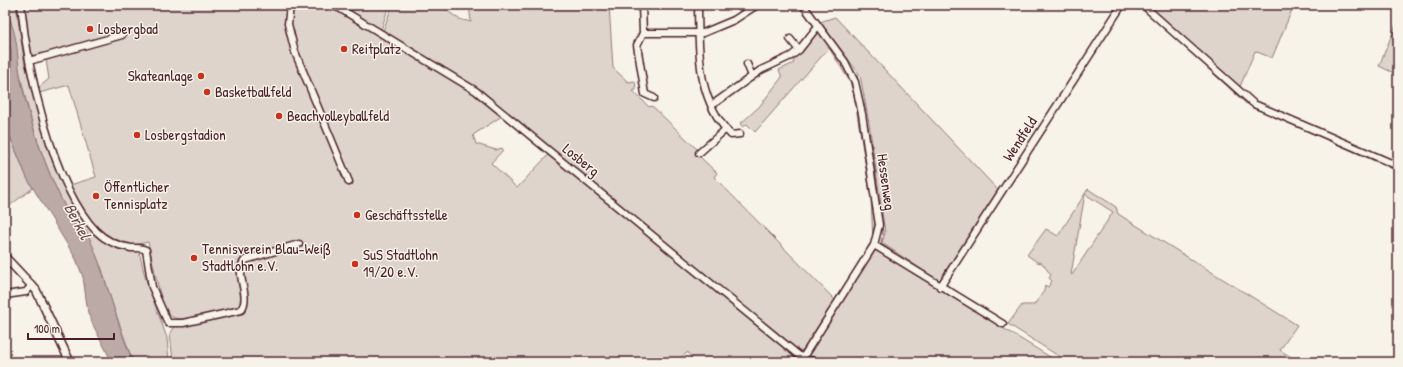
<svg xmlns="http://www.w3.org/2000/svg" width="1403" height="367" font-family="'Patrick Hand',sans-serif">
	<rect width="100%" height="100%" fill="#f7f3e8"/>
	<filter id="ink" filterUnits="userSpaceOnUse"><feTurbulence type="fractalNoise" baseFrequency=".025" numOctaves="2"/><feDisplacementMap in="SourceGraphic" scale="8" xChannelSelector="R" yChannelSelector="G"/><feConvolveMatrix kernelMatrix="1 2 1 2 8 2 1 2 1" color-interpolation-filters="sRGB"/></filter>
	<g filter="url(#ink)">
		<path fill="#ded4cc" stroke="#947a7c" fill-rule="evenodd" d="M5,5H16L24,60L39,116L51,156L69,195L98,234L139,251L145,277L167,338L169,362H133L111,300L102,269L85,231L78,230C42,170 25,106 13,37C12,32 12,27 11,22C9,15 5,13 5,5Z
			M24,5H289L287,24L293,53L347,183L350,181L296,52L289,24L292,5H320L337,11L472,91L502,116L473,135L476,144L496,150L502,148L503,150L491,163L517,188L549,154L794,354L796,362H693L688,352L675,362H173L170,333L174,326L243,313L248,305L244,273L246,263L300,247L299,242L248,256L239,261C232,275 249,295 238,308L182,319C173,319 167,315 163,307L148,242C141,243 134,246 126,245C97,240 82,209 70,185L96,177L69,85L39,93V87L49,79L46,60L62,54L63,49L34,57L28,45Z
			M380,5H389L381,30L349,11Z
			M394,5H439L459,19L471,22L469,5H609L613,68L628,82L635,81L636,90L633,91L649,107L652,106L698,150L699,156L717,173L714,177L835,300L803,350H797L475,87L383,31L392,6Z
			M1148,5H1294L1272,58L1255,51L1239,89Z
			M835,17L998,190L939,281L882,243L885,233L869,123L860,75L820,22Z
			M1398,20V75L1379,66Z
			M5,25L11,51V71L8,75L5,72Z
			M818,32L821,33L851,78L860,117L875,220L873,240L871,199L854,95L850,82L829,48L755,132L747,124L743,127L740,124L759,107L782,77L779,70L794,63L792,58L800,54L816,33Z
			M5,124L27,178L33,188L5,209Z
			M1088,189L1116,207L1118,214L1297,325L1280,350L1299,362H1068L1008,324L1022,305H1034L1044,291L1045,285L1048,287L1052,281L1049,278L1051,275L1042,263L1037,262L1027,255L1046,229L1058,236ZM1085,194L1113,212L1072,275L1071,274Z
			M878,249L939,289L1055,360L1054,362H821L810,355L808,357V354L874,250Z"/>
		<path fill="#bcaaa7" stroke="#8e7275" d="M5,12C20,33 16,61 22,86C34,137 51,185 78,230L87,232C106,274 115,320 133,362H112L93,325L88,313L83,277L76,259L27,178L5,124V72L8,75L11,71V51L5,25Z"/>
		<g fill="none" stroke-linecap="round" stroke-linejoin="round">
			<path stroke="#8e7275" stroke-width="1.5" d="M1139,5L1246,103L1398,171
				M823,27L857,76L874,159L883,235
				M882,238L881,244L915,267"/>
			<g stroke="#4a1f2b" stroke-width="9">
				<path id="minor" d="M21,5C27,67 52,185 96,231C105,240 118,246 131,248C136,248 141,247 146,250L152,287L168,323H183L241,310C252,295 233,274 245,260L299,244
					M290,5L288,24L295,52L349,182
					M328,5L339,8L476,91L802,358L817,362
					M642,5L643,33L637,45L645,94L654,98
					M698,5C699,52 696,98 731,135L740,134
					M1143,5L1254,104L1398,166
					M643,33H703L734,20L757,5
					M790,39L799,50
					M29,61L122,35
					M747,64L752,76
					M712,105L761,70L791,56L799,50L818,26
					M699,153L726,129
					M874,245L1003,324
					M940,287L1122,5
					M5,295L26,292L32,285
					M800,362L874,245L879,225L876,206L862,114L855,82L845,62L803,5"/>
			</g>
			<g stroke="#4a1f2b" stroke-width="10">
				<path id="tertiary" d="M5,257L36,290L70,362"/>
			</g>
			<use href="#minor" stroke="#f7f3e8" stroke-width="6"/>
			<use href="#tertiary" stroke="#f7f3e8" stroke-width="7"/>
		</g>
	</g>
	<g fill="#c8321e" stroke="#f7f3e8" stroke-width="1.5">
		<circle cx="90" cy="29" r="4"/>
		<circle cx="344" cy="49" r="4"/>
		<circle cx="201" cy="76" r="4"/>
		<circle cx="207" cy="92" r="4"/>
		<circle cx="279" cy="116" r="4"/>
		<circle cx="137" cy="135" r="4"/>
		<circle cx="96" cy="196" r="4"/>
		<circle cx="357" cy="215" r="4"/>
		<circle cx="194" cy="258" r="4"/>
		<circle cx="355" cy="264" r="4"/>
	</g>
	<g text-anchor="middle" stroke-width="3" stroke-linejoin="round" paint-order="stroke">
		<g font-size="15" fill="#4a1f2b" stroke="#f7f3e8" text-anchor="start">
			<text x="98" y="34">Losbergbad</text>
			<text x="352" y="54">Reitplatz</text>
			<text x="193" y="81" text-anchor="end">Skateanlage</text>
			<text x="215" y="97">Basketballfeld</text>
			<text x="287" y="121">Beachvolleyballfeld</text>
			<text x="145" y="140">Losbergstadion</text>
			<text x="104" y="192">Öffentlicher<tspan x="104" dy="17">Tennisplatz</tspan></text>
			<text x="365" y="220">Geschäftsstelle</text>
			<text x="202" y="254">Tennisverein Blau-Weiß<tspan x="202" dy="17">Stadtlohn e.V.</tspan></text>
			<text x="363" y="260">SuS Stadtlohn<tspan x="363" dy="17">19/20 e.V.</tspan></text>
		</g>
		<g font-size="15" fill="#4a1f2b" stroke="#f7f3e8">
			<text transform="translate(1020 139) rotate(-57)" y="5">Wendfeld</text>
			<text transform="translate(581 160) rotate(39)" y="5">Losberg</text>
			<text transform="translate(886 182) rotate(82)" y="5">Hessenweg</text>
		</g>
		<g font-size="16" font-style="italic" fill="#6c4950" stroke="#f7f3e8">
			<text transform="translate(78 221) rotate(62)" y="6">Berkel</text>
		</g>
	</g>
	<rect width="1403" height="367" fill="none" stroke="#f7f3e8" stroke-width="20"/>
	<rect x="10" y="10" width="1383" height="347" fill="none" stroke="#4a1f2b" stroke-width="1.5" filter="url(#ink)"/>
	<path d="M28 333v6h86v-6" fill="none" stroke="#4a1f2b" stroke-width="2"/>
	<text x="34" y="333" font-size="12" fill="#4a1f2b" stroke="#f7f3e8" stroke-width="3" paint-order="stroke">100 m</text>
</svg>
